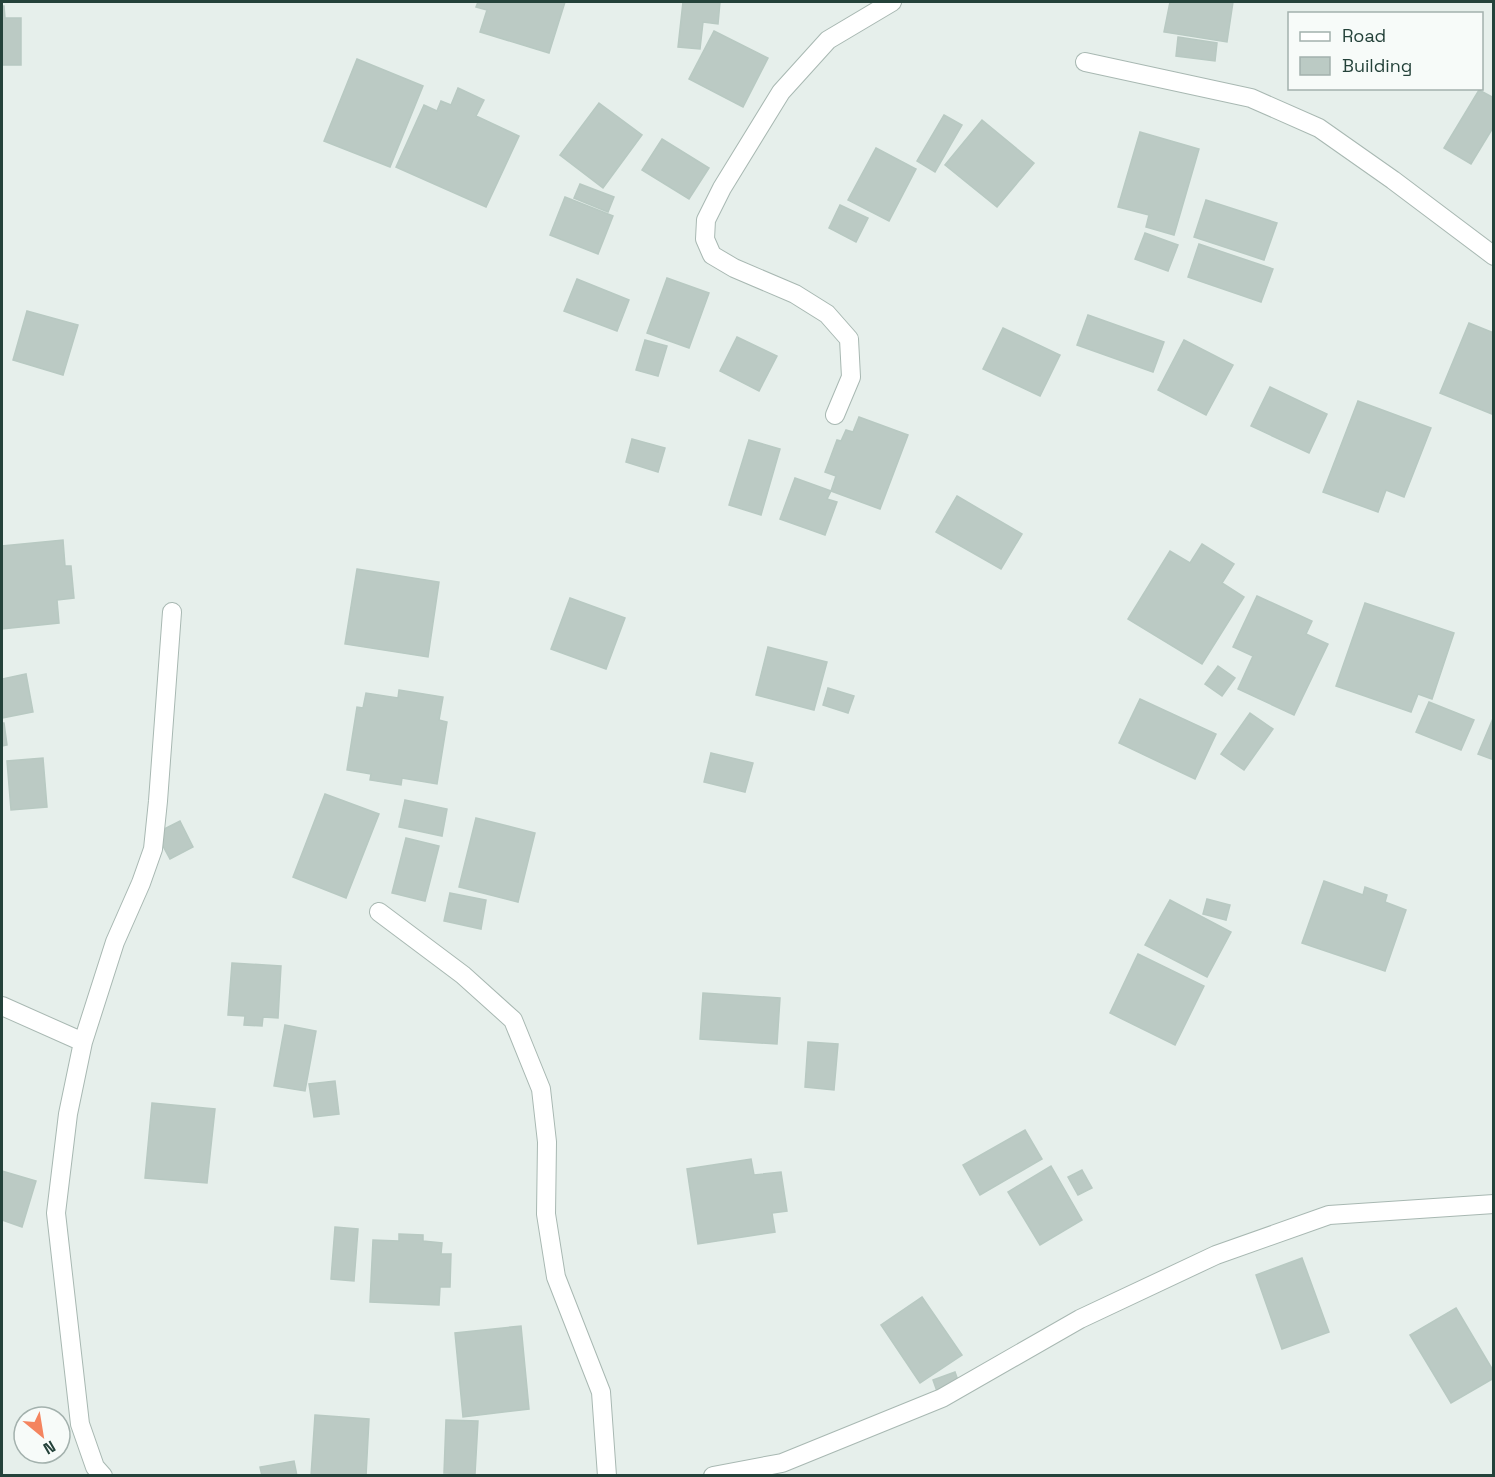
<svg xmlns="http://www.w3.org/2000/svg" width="1495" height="1477" font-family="'Space Grotesk',sans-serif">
	<rect width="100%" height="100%" fill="#e6efeb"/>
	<path fill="#bbcac4" stroke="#b8c9c2" stroke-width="1.5" d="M478,2H565L549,53L480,32L487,10L476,7Z
		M683,2H720L718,24L703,22L700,49L678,47Z
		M1170,2H1233L1227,42L1164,32Z
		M2,6H4L5,18H21V65H2Z
		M714,31L768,58L743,107L689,79Z
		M1178,37L1217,43L1215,61L1176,56Z
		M357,59L423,86L390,167L324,141Z
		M458,88L484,100L476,116L519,136L486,207L396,167L424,105L437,111L441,101L451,105Z
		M1479,90L1494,98V126L1471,164L1444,148Z
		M599,103L642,135L603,188L560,155Z
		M944,115L962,125L935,172L917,161Z
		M982,120L1034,163L997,207L945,165Z
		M1140,132L1199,149L1174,235L1146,227L1149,215L1118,207Z
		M662,139L709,168L689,199L642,170Z
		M876,148L916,169L889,221L848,200Z
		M580,184L614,197L608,212L574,198Z
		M565,197L613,216L598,254L550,235Z
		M1206,200L1277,223L1264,260L1194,237Z
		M840,205L868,218L856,242L829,228Z
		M1145,233L1178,245L1168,271L1135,259Z
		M1199,244L1273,269L1261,302L1188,277Z
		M667,278L709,293L689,348L647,333Z
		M577,279L629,300L617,331L564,311Z
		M27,311L78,325L63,375L13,360Z
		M1088,315L1164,342L1153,372L1077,345Z
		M1469,323L1494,333V415L1440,393Z
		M1003,328L1060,355L1040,396L983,369Z
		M737,337L777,356L759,391L720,371Z
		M645,340L667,346L658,376L636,370Z
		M1184,340L1233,365L1206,415L1158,390Z
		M1270,387L1327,414L1309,453L1251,426Z
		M1358,401L1431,428L1404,497L1386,490L1378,512L1323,492Z
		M859,417L908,435L880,509L831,491L836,476L825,472L837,440L841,441L846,430L853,432Z
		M632,439L665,448L658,472L626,462Z
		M749,440L780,449L761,515L729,505Z
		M795,478L831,491L827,499L837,502L825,535L780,519Z
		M957,496L1022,534L1001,569L936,532Z
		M63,540L65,566H71L74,598L57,600L59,623L2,629V546Z
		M1202,544L1234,564L1222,583L1244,597L1202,664L1128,619L1170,551L1190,563Z
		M357,569L439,582L428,657L345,644Z
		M1257,596L1312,621L1306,634L1328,644L1294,715L1238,689L1253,656L1233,647Z
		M570,598L625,618L606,669L551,649Z
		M1365,603L1454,633L1432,699L1418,694L1411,712L1336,686Z
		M768,647L827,662L814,710L756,695Z
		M1218,666L1235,678L1222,696L1205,684Z
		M26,674L33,712L2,718V679Z
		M828,688L854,696L848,713L823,705Z
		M399,690L443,697L439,720L447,722L437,784L402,778L401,785L370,780L371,774L347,770L357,707L363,708L366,693L398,698Z
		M1140,699L1216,734L1195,779L1119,743Z
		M1429,702L1474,720L1461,750L1416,732Z
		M1250,713L1273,729L1244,770L1221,754Z
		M1494,716V760L1478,754Z
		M2,723H4L7,745L2,746Z
		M711,753L753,763L745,792L704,782Z
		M43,758L47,807L11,810L7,761Z
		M325,794L379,814L346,898L293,877Z
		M405,800L447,809L442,836L399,827Z
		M476,818L535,833L518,902L459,887Z
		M180,821L193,847L170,859L156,833Z
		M406,838L439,846L425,901L392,893Z
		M1324,881L1363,895L1365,887L1387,895L1385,902L1406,910L1385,971L1302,943Z
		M450,893L486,900L481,929L444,921Z
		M1207,899L1230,905L1226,920L1203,914Z
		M1170,900L1231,932L1207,977L1145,945Z
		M1138,954L1204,986L1175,1045L1110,1013Z
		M232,963L281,966L278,1018L263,1017L262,1026L244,1025L245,1016L228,1015Z
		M703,993L780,998L777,1044L700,1039Z
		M285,1025L316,1031L305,1091L274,1086Z
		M808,1042L838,1044L834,1090L805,1087Z
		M335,1081L339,1114L314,1117L309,1084Z
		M152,1103L215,1109L207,1183L145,1178Z
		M1025,1130L1042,1159L980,1195L963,1165Z
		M751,1159L754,1175L781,1172L787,1211L772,1213L775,1232L698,1244L687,1169Z
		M1051,1166L1082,1220L1040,1245L1008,1192Z
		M1082,1170L1092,1188L1078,1195L1068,1177Z
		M2,1171L36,1181L22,1227L2,1220Z
		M335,1227L358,1229L354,1281L331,1279Z
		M399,1234L423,1235V1241L442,1243L441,1254H451L450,1287H440L439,1305L370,1302L373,1240L399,1241Z
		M1302,1258L1329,1332L1282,1349L1256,1275Z
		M922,1297L962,1355L920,1383L881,1325Z
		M1456,1308L1494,1372V1378L1451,1403L1410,1335Z
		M521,1326L529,1409L463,1417L455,1333Z
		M955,1372L960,1386L938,1394L933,1380Z
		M315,1415L369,1419L366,1476H311Z
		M446,1420L478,1421L475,1474L444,1473Z
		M294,1461L297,1476H262L260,1467Z"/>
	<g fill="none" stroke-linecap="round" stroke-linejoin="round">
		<g stroke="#a8b8b2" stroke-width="20">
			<path id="minor" d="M1085,62L1251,98L1319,128L1393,180L1494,256
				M835,415L851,377L849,339L827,314L795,294L734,268L712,255L705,239L706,220L722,188L781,92L828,40L892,2
				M379,912L463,975L513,1020L541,1089L547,1142L546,1214L556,1277L601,1392L607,1476
				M2,1006L83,1042
				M103,1476L95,1467L80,1424L56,1213L68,1114L83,1042L115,942L141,883L153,849L158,801L172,612
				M713,1476L782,1463L942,1398L1080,1319L1216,1255L1329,1215L1494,1204"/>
		</g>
		<use href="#minor" stroke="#fff" stroke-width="18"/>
	</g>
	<rect width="1495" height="1477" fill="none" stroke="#24423a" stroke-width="6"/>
	<rect x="1288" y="12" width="195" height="78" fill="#f7fbf9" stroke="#a3b1ad" stroke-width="1.5"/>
	<rect x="1300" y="32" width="30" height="9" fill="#ffffff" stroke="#a3b1ad" stroke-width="1.5"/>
	<text x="1342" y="42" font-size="18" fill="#24423a">Road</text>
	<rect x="1300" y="57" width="30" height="18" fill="#bbcac4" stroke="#a3b1ad" stroke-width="1.5"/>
	<text x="1342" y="72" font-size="18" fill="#24423a">Building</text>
	<g transform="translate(42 1435) rotate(150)"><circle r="28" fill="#f7fbf9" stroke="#a3b1ad" stroke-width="1.5"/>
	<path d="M0-4.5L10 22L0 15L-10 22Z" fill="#f4845f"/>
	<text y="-9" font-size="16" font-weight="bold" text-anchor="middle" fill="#24423a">N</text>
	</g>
</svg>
